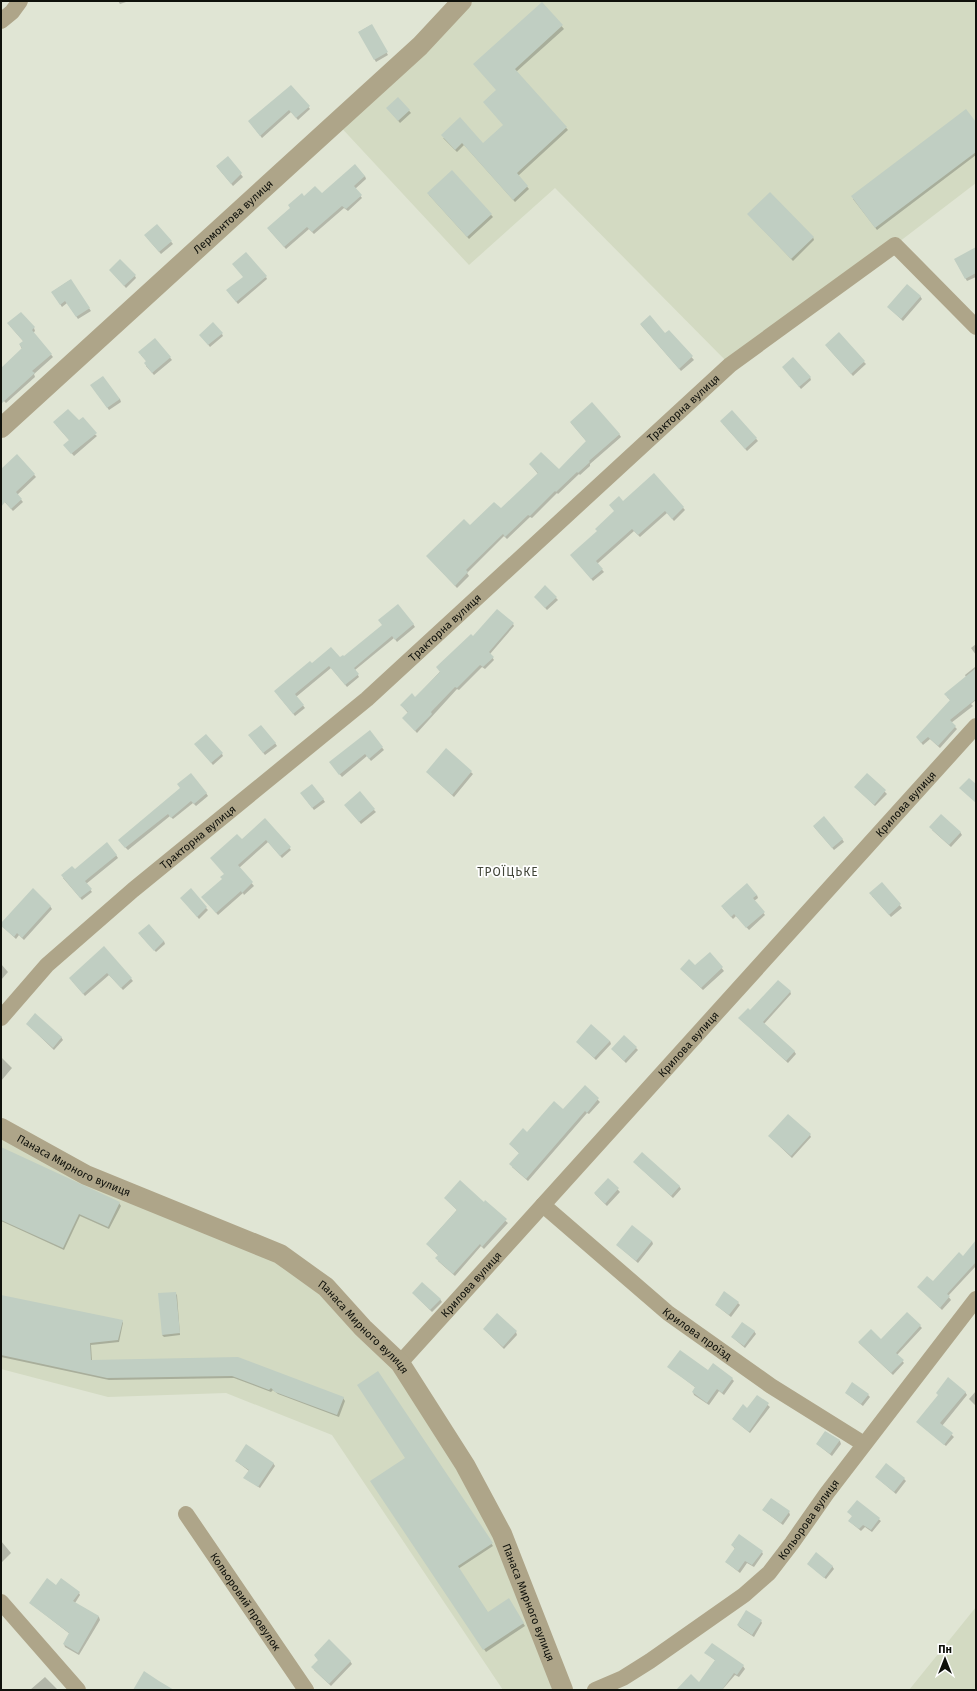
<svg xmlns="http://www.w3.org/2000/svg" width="977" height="1691" font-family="'Fira Sans',sans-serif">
	<rect width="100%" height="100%" fill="#e0e5d4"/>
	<path fill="#d3dac2" d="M462,1H976V183L895,245L730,365L555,188L469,265L336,122Z
		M1,1128L280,1254L363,1328L465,1465L563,1690H503L332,1435L226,1393L108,1397L1,1369Z
		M976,1607V1690H909Z"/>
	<path fill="#0003" d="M118,1H129L120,4Z
		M542,3L564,29L516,72L568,130L518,176L529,189L515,202L464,145L457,152L443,138L483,144L504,125L484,102L497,90Z
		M371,25L388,55L376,62L359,32Z
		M291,86L310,109L298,120L291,112L262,138L251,124Z
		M398,98L411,113L400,123L389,110Z
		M976,123V155L877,230L853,199Z
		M228,158L243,177L233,186L217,167Z
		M452,172L493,217L469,239L429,195Z
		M365,176L366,179L355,189L362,198L348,211L344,208L314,234L309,229L286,249L270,231L304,197L322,195Z
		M748,214L813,237L814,240L793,261Z
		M157,225L173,244L161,254L147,238Z
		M976,248V277L967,281L955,260Z
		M110,270L135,276L136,278L126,288Z
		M266,277L267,279L238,304L229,293Z
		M70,280L91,311L78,319L67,303L62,307L52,292Z
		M920,296L922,299L903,321L888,307Z
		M641,325L665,334L669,331L694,360L681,371Z
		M10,326L34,328L35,331L33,333L53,357L34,374L35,377L6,403L1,398V369L22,349L20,345L24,342Z
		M222,334L223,336L210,347L202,337Z
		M155,340L172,360L154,375L146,366L147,362L141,355Z
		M828,348L864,362L866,364L853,376Z
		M783,367L810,377L811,380L801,389Z
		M93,388L120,399L121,402L109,410Z
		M732,412L758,441L747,451L723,424Z
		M79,422L97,436L74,456L66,447L70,441L56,425Z
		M571,423L619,434L621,437L590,464V466L580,475L579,474L558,494L557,493L532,518L530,517L507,539L504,536L467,573L469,576L457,588L427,556L470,527L501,510L538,474L530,464L559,470L587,442Z
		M17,456L36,477L17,495L23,502L13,511L1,498V470Z
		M654,475L685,510L674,521L667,513L640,537L634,531L597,564L604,572L593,581L571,555L598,532L623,502Z
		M535,597L556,598L558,600L547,610Z
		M413,624L415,627L397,642L394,638L355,670L359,677L347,687L331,668L296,697L305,708L295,716L277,694L312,665L344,657Z
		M513,624L514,626L490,654L494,660L485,669L482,667L459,690L457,689L417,733L403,718L408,713L401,705L415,698L473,637Z
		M976,644V655L971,648Z
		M975,667L976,700L971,704L973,706L951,723L957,729L940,748L930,739L923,745L919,740L951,701L947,697L966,677L965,675Z
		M369,732L384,750L371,761L367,756L342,777L332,765Z
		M251,738L275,743L277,746L265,755Z
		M197,746L222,754L223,756L213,765Z
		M447,750L473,774L454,797L427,772Z
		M867,774L887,794L875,806L855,787Z
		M181,789L206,793L208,796L196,806L193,803L173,819L170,816L128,850L121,843Z
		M303,796L323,799L325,802L314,810Z
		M347,807L374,810L376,812L361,824Z
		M265,819L291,850L282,858L268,842L239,868L254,886L244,895L243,893L218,915L204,899L223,879L242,840Z
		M814,827L842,839L844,842L834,850Z
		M932,830L960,832L962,835L951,847Z
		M116,855L118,858L86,884L92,892L82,900L63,878L75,870Z
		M882,884L902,908L891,917L872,896Z
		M757,895L758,898L754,901L765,915L749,930L736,916L733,919L723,908Z
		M181,898L206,908L208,910L199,919Z
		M50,906L52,909L24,940L19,935L16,939L1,925Z
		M141,936L164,941L165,944L156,952Z
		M104,948L133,981L123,990L109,975L85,996L72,981Z
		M710,954L724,971L703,990L681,969L695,966Z
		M1,964L8,972L1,980Z
		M790,991L791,994L764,1024L794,1051L796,1054L788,1063L740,1019Z
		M27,1024L61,1037L63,1040L54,1050Z
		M610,1041L611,1044L596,1060L577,1042Z
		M636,1048L638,1050L626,1063L612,1049Z
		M1,1057L12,1068L1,1081Z
		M585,1087L600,1102L589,1114L587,1113L528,1181L512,1167L520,1154L510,1144L563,1110Z
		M810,1135L811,1137L792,1158L769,1136Z
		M1,1148L119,1203L121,1206L109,1229L80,1216L64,1250L1,1221Z
		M636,1164L679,1186L681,1189L673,1198Z
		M608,1179L620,1192L607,1206L595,1194Z
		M445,1198L484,1203L508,1223L484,1249L481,1246L455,1276L438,1261L439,1256L427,1244L457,1210Z
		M652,1241L653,1244L638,1263L617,1245Z
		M976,1242V1266L948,1296L951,1300L942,1310L919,1287L933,1282L963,1257Z
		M175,1293L177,1295L180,1335L164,1337L162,1335Z
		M413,1293L440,1299L442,1302L432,1312Z
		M1,1296L122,1321L123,1323L119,1342L91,1345L92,1361L237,1358L343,1398L345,1401L339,1417L278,1394L273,1390L271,1392L234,1378L109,1380L1,1357Z
		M738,1303L740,1305L731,1317L716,1305Z
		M907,1313L922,1328L897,1355L904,1363L893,1375L859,1343L881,1340Z
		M484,1329L516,1332L517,1335L504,1349Z
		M754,1331L756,1334L745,1348L732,1337Z
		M669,1367L708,1372L732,1379L734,1381L724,1395L719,1391L709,1405L694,1395L693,1392L696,1388Z
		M378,1373L493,1546L458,1569L488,1613L508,1600L525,1626L486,1652L372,1482L406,1458Z
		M976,1391V1406L969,1399Z
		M965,1392L967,1395L942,1426L954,1437L946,1446L917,1422Z
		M846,1393L868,1395L870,1397L863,1406Z
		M757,1396L770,1407L750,1433L733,1419L748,1409Z
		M826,1432L840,1441L841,1444L832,1456L817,1444Z
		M236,1461L273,1463L275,1466L260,1488L245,1478L249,1471Z
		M876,1477L904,1479L906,1481L896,1494Z
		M857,1501L881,1521L872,1532L865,1527L861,1531L849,1521L853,1517L849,1512Z
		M763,1510L789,1512L790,1515L783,1525Z
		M1,1541L11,1553L1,1563Z
		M732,1545L762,1552L763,1554L754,1567L747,1563L740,1573L726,1562L735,1549Z
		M808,1564L832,1566L834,1569L826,1579Z
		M56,1586L79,1593L80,1595L75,1603L99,1617L100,1620L79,1655L65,1647L64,1644L70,1634L30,1603Z
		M761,1621L762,1623L754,1637L739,1627L738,1625Z
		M712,1644L743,1666L745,1669L739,1677L735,1675L722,1690H679L700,1684L716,1661L706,1653Z
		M315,1656L350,1661L352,1664L331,1686L314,1670L319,1661Z
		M45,1677L58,1690H30Z"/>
	<path fill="#c0cec2" d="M542,2L563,25L515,69L567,127L517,173L528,186L513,200L462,143L455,150L441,135L460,117L483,143L503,125L483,102L496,90L473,64Z
		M372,24L388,52L374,60L358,32Z
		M291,85L310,106L296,118L289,110L260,136L248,121Z
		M398,97L410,110L398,121L386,108Z
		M966,109L976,122V152L875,228L851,196Z
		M228,156L242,173L231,184L216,166Z
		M355,164L365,176L354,186L362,195L346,209L342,206L312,232L307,227L284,247L267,228L290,208L288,205L302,193L304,196L315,186L322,193Z
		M452,170L492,214L467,237L427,193Z
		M770,192L814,237L791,259L747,214Z
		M157,224L172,241L159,252L144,235Z
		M976,247V273L965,279L954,259Z
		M246,252L267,276L236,302L226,290L243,277L232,264Z
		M120,259L136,275L124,286L109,270Z
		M71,279L90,308L76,317L65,301L60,305L51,292Z
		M907,284L921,296L901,319L887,307Z
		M21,312L35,327L32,330L52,354L32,371L35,373L1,404V368L22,348L19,344L23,341L7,323Z
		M650,315L665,333L669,330L693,356L679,369L640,324Z
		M213,322L223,333L208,345L199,335Z
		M839,332L865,361L851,374L825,345Z
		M155,338L171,357L152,373L144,363L146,361L138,352Z
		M793,357L811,377L799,387L782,367Z
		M103,376L120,399L107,408L90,385Z
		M592,402L620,434L589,461L590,462L578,473L577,472L556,492L555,491L530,516L528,515L505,537L503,534L466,570L468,572L455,586L426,556L464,519L470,525L494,502L501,508L538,473L529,464L541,452L559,469L586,441L570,422Z
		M68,409L79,420L83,417L97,433L71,454L63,445L69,440L53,422Z
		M732,410L757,438L745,449L720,421Z
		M17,454L35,474L16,492L22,499L11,509L5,502L1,507V469Z
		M654,473L684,507L672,519L665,511L638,535L632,529L596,561L603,569L591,579L570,555L597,531L595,529L614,511L609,505L619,496L623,501Z
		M545,585L557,597L545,608L534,597Z
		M398,604L414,624L395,640L392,636L354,668L359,674L345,685L329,666L295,694L304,705L293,714L274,691L310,661L312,663L331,647L340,657L343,655L344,656L382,625L378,620Z
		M497,609L514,623L489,652L494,657L483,667L480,665L457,688L455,687L431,712L432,714L415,731L402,718L408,712L400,705L412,693L415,697L440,672L436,667L471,634L473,636Z
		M976,668V699L950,720L956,726L938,746L928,737L921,743L916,737L950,700L944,694Z
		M261,725L276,743L263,753L248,735Z
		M370,730L383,747L369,759L365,754L339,775L329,762Z
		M206,734L223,753L211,763L194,744Z
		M446,748L472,771L452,795L426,772Z
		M191,773L207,793L194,804L191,801L171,818L168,814L125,848L118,840L180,788L177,784Z
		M867,773L886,790L874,805L854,787Z
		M969,778L976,784V803L959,788Z
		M312,784L324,799L312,808L300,793Z
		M360,791L375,809L359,822L344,805Z
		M941,814L961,832L949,845L929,827Z
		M824,816L843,839L832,848L813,826Z
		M265,818L291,847L280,856L266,840L238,865L253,882L242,893L241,891L216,913L201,897L222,879L220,877L224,874L210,858L237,834L242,839Z
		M107,842L117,855L85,881L92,889L80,898L61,875L72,866L75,869Z
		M882,882L901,904L889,915L869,893Z
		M747,883L757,895L753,898L765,912L746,928L734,914L731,917L721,906Z
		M33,888L51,906L22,938L17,933L14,937L1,926V923Z
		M191,888L207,907L197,917L180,898Z
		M149,924L164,941L154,951L138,933Z
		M104,946L132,978L121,988L107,973L83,994L69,978Z
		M710,952L723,967L701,988L680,969L689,959L695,965Z
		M778,980L791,991L763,1022L795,1051L786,1061L738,1018L748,1008L750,1010Z
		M35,1013L62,1037L53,1048L26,1024Z
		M591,1024L610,1041L594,1058L576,1042Z
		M624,1035L637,1047L624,1061L611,1049Z
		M585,1085L599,1098L587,1113L585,1111L526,1179L509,1164L519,1153L509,1144L523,1128L527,1132L554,1101L563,1109Z
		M788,1114L811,1134L791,1156L768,1136Z
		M1,1147L120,1202L108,1227L79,1214L63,1248L1,1220Z
		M642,1152L680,1186L671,1196L633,1162Z
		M608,1178L619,1188L605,1204L594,1193Z
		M460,1180L484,1202L485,1200L507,1219L482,1247L480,1244L453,1274L435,1258L438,1255L426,1244L457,1210L444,1198Z
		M632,1225L652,1241L636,1261L616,1245Z
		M976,1240V1262L947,1294L950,1296L940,1308L917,1287L927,1276L933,1281L959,1252L963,1256Z
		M422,1282L441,1299L430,1310L412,1293Z
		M724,1291L739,1302L729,1315L715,1305Z
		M176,1292L180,1333L162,1335L158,1293Z
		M1,1295L123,1320L118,1340L90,1343L91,1360L238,1357L344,1397L337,1415L275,1392L271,1388L269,1390L232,1376L107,1378L1,1355Z
		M907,1312L921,1325L896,1353L904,1360L891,1373L858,1342L871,1329L881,1339Z
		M497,1313L517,1331L503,1347L483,1329Z
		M742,1322L755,1331L744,1346L731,1337Z
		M680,1350L708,1370L713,1363L733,1378L722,1393L717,1389L707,1403L692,1392L695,1387L667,1367Z
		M378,1371L493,1543L458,1566L488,1612L509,1598L524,1623L483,1650L370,1481L405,1458L357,1385Z
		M948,1377L966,1392L940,1423L953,1433L944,1445L916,1422L938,1395L936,1393Z
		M852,1382L869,1394L861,1404L845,1393Z
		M757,1395L769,1403L749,1432L732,1419L743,1404L747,1408Z
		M825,1431L840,1440L830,1454L816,1444Z
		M246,1444L274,1463L258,1487L243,1478L249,1470L235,1461Z
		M886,1463L905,1478L894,1492L875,1477Z
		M771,1498L790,1511L781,1523L762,1510Z
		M857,1500L880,1518L871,1530L863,1525L859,1529L848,1521L852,1516L847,1512Z
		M739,1534L763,1551L752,1565L745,1561L738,1571L725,1562L735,1548L731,1545Z
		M816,1552L833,1566L824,1578L807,1564Z
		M47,1578L56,1585L61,1578L80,1592L73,1601L99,1616L78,1653L63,1644L69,1633L29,1603Z
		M746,1610L762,1620L752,1635L737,1625Z
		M329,1639L351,1661L329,1684L311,1667L318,1660L314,1655Z
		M712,1643L744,1665L737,1675L734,1673L722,1690H676L691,1674L699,1682L715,1660L704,1653Z
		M144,1671L159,1681L174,1690H133Z"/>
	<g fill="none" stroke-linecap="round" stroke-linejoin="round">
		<g stroke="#aea589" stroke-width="16">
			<path d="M1,21L12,12L20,1"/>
			<path id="s1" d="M1,1018L47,965L133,890L367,699L730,365L895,245L976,327"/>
			<path id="s2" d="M543,1205L668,1313L771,1386L864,1444"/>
			<path id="s3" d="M400,1363L976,726"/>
			<path id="s4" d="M186,1514L306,1690"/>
			<path d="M1,1602L78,1690"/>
			<path id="s5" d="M595,1690L623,1678L650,1661L744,1595L769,1573L792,1543L827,1493L976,1299"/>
		</g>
		<g stroke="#aea589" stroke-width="20">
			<path id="s6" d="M1,428L420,46L462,1"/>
			<path id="s7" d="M1,1128L86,1175L280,1254L326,1287L363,1328L400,1363L465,1465L502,1534L563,1690"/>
		</g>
	</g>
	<g text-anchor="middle" stroke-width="3.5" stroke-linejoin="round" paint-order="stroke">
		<g font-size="11" fill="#0f110b" stroke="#fff">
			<text dy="4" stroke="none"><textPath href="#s6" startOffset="314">Лермонтова вулиця</textPath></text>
			<text dy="4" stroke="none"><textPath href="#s1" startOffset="916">Тракторна вулиця</textPath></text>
			<text dy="4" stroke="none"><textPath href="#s1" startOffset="592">Тракторна вулиця</textPath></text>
			<text dy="4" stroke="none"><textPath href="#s3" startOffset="754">Крилова вулиця</textPath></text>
			<text dy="4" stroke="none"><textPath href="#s1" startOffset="268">Тракторна вулиця</textPath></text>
			<text dy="4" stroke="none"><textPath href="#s3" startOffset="430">Крилова вулиця</textPath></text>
			<text dy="4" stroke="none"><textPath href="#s7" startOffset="82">Панаса Мирного вулиця</textPath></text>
			<text dy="4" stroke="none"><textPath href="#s3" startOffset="106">Крилова вулиця</textPath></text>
			<text dy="4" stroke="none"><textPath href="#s7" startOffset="418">Панаса Мирного вулиця</textPath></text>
			<text dy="4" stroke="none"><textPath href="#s2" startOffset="201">Крилова проїзд</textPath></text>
			<text dy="4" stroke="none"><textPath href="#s5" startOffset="277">Кольорова вулиця</textPath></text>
			<text dy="4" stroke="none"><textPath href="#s4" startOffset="106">Кольоровий провулок</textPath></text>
			<text dy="4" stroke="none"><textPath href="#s7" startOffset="742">Панаса Мирного вулиця</textPath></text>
		</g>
		<g font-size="12" letter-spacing="1" fill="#414538" stroke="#fff">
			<text x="508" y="876">ТРОЇЦЬКЕ</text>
		</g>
	</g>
	<rect width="977" height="1691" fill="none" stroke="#0f110b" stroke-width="4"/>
	<g transform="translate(945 1659)" stroke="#ffffff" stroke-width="3" paint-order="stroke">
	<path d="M0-3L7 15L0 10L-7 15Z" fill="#0f110b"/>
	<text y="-6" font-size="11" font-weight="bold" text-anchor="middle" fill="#0f110b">Пн</text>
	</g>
</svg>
